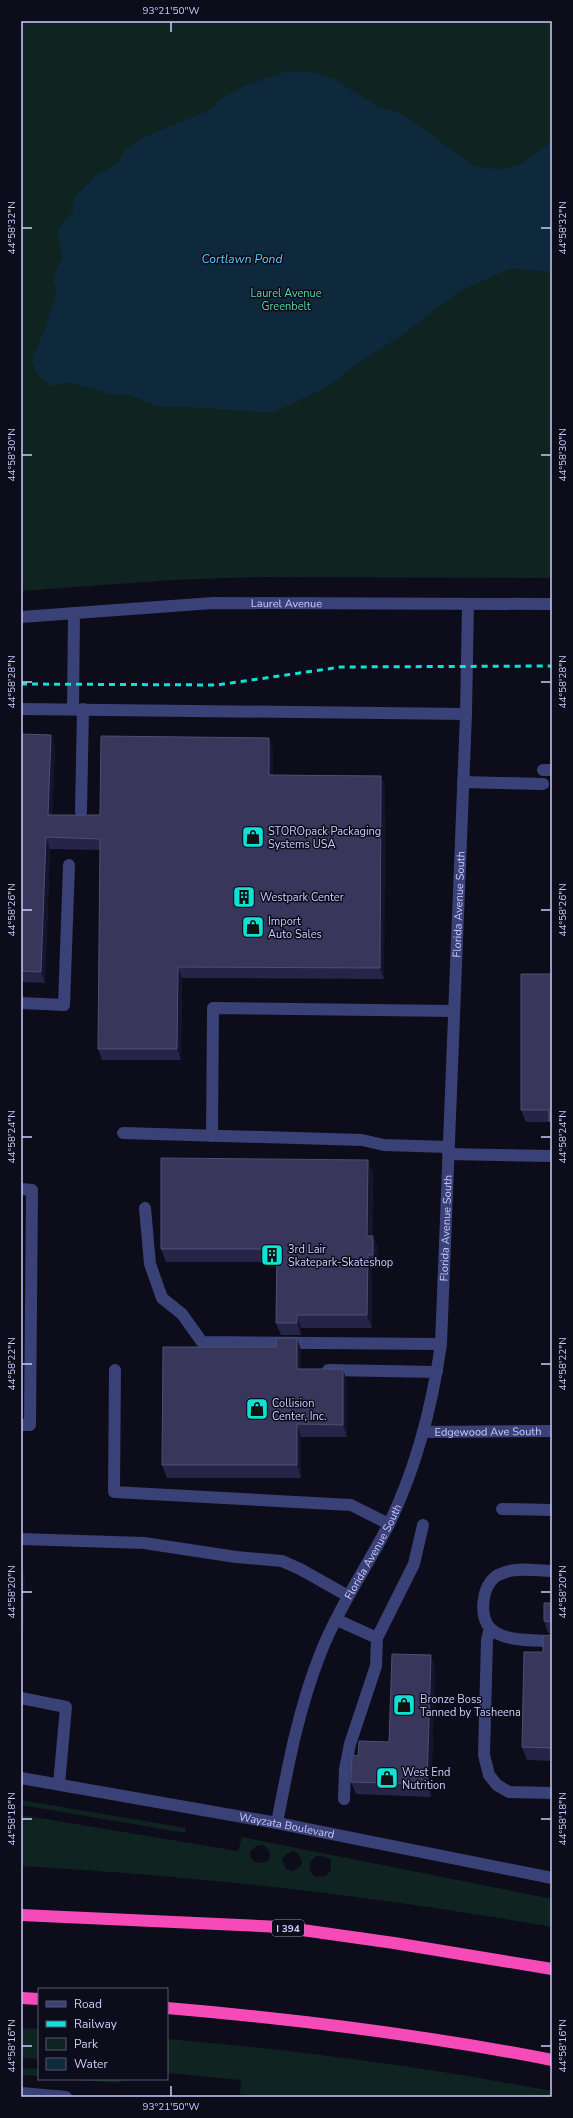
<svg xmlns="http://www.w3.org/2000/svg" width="573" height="2118" font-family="'Nunito Sans',sans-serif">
	<rect width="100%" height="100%" fill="#0c0c1a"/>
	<path fill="#0f2420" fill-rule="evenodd" d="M21,21H552V578L255,577L172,580L21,591Z
		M21,1800L186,1828L185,1833L21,1805Z
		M21,1815L238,1851L242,1837L552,1899V1927C377,1896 199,1876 21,1866ZM263,1845C269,1850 272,1854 268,1861L262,1863L254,1862L250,1856V1852L256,1846ZM293,1851L298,1853L302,1862L301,1866L293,1871L286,1869L282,1860L285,1855ZM317,1856L326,1857L331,1860V1871L325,1876L316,1877C307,1871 307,1862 317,1856Z
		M21,2028L39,2029V2059L21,2058Z
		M167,2039C296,2050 424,2067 552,2091V2097H263L240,2094L241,2080L167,2073Z
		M21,2068L39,2069V2076L21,2075Z
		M68,2079H121L120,2083Z"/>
	<path fill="#0e283c" d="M300,71L317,73L334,79L378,107L394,111L409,118L475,167L505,169L522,164L552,141V272L511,268L458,292L401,336L355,365L331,385L272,413L189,407H159L130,395L111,394L67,382L50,386L39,376L31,362L46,326L57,290L53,279L57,267L63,258L57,230L73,212V199L95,176L118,163L125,150L144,137L208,111L222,98L247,85L285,72Z"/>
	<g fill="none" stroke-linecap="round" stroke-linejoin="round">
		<g stroke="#394177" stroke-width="12">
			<path id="s1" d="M21,617L213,603L552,604"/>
			<path d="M21,709L466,714"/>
			<path d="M73,709L74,613"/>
			<path d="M543,770H552"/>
			<path d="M463,782L543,784"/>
			<path d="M81,812L83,709"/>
			<path d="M21,1003L64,1005L69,865"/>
			<path d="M123,1133L362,1140L384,1145L448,1147"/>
			<path d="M212,1136L213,1008L453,1011"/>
			<path d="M448,1154L552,1156"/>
			<path d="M21,1189L32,1190L30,1425H21"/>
			<path d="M145,1208L150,1264L162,1298L182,1314L202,1342L441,1344"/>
			<path d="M115,1370L114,1492L351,1505L389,1524"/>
			<path d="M328,1370L437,1372"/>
			<path id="s2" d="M424,1432L552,1431"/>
			<path d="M502,1509L552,1510"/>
			<path d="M21,1539L144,1543L236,1557L282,1561L300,1569L348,1596"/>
			<path d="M552,1571C538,1571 519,1567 506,1572C503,1573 497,1575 495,1577C482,1587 479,1616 490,1628C502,1642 535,1640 552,1641"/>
			<path d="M337,1620L377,1638L376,1666L350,1744L345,1769L344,1799"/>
			<path d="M490,1628L487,1640L484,1755L489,1775L497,1785L509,1792L552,1793"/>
			<path d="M377,1638L414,1564L423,1525"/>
			<path d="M21,1698L66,1707L59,1784"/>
			<path id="s3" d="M21,1778L277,1823L552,1878"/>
			<path id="s4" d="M277,1823C288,1765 299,1707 321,1652C339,1607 367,1567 389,1524C417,1466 432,1407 441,1344L466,714L468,604"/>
			<path d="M21,2093L66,2097"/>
		</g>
		<path stroke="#f54ab8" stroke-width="12" d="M21,1915L281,1927L394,1943L552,1969
			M21,1998L39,1999
			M167,2008C296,2019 425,2035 552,2060"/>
		<path stroke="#0de3d5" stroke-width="3" stroke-dasharray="6 5" stroke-linecap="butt" d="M21,684L217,685L341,667L552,666"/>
	</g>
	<path fill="#262548" d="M21,734L55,746L52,815H100L269,738L273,749V775L381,776L385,787L384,979L182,978L181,1060H102L98,1049L100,850L50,849L45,983L21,982Z
		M552,974V1128L550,1122H526L521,1110Z
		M368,1160L373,1172L372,1236L378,1248V1268H372V1328H301V1335H281L276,1323L277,1262H166L161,1249Z
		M301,1350V1369L347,1382V1437H301V1478H167L162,1465Z
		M552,1603V1761L527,1760L522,1747L552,1634L548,1633L544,1621Z
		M431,1655L435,1668L431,1797L356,1794L351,1782L358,1756L389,1742Z"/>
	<path fill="#14142d" d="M51,735L55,746L52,826L48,815Z
		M269,738L273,749V786L269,775Z
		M381,776L385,787L384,979L380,968Z
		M46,837L50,849L45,983L41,972Z
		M178,967L182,978L181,1060L177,1049Z
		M368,1160L373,1172L371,1248L367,1236Z
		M373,1236L378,1248V1268L373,1255Z
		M368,1255L372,1268V1328L367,1315Z
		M297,1315L301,1328V1335L297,1323Z
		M297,1338L301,1350V1382L297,1369Z
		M343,1369L347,1382V1437L343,1425Z
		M297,1424L301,1437V1478L297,1465Z
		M21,1566L25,1576L22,1672L21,1670Z
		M431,1655L435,1668L431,1797L427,1784Z"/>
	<path fill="#38375b" stroke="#4e4e74" d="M21,734L51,735L48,815H100L101,736L269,738V775L381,776L380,968L178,967L177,1049H98L100,839L46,837L41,972L21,971Z
		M521,974H552V1121H549V1110H521Z
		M161,1158L368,1160L367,1236H373V1255H368L367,1315H297V1323H276L277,1249H161Z
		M276,1338H297V1369H343V1425L297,1424V1465H162L163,1347H276Z
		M544,1603H552V1623V1622L544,1621Z
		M552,1634V1748L522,1747L524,1652H543V1636L551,1635Z
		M392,1654L431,1655L427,1784L351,1782L352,1755L358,1756L359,1741L389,1742Z"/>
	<path fill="none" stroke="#c8cbfc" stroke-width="1.5" d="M171,22V32M22,228H32M541,228H551M22,455H32M541,455H551M22,682H32M541,682H551M22,910H32M541,910H551M22,1137H32M541,1137H551M22,1364H32M541,1364H551M22,1592H32M541,1592H551M22,1819H32M541,1819H551M22,2046H32M541,2046H551M171,2086V2096"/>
	<defs>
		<g id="shop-square" transform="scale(1.15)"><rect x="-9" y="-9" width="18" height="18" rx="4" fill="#0de3d5" stroke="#0c0c1a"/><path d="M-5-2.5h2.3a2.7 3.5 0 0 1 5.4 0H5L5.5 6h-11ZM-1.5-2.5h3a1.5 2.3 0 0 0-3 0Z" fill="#111"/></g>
		<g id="building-square" transform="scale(1.15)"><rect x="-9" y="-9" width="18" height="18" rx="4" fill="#0de3d5" stroke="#0c0c1a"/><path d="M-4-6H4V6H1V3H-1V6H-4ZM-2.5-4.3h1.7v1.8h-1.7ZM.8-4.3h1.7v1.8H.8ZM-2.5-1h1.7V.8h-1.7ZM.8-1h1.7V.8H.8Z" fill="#111"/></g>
	</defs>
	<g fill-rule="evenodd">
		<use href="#shop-square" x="253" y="837"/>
		<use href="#building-square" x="244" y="897"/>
		<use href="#shop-square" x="253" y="927"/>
		<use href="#building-square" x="272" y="1255"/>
		<use href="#shop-square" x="257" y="1409"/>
		<use href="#shop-square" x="404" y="1705"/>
		<use href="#shop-square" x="387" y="1778"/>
	</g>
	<g text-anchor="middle" stroke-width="3" stroke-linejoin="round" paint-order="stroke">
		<rect fill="#0c0c1a" stroke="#9092b8" stroke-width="1" x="272" y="1920" width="32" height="16" rx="3"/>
		<g font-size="10" font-weight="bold" fill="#c8cbfc">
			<text x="288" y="1932">I 394</text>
		</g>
		<g font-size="11" fill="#5ad6a2" stroke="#0c0c1a">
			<text x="286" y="297">Laurel Avenue<tspan x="286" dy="13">Greenbelt</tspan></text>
		</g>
		<g font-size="11" fill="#c8cbfc" stroke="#0c0c1a">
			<text dy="4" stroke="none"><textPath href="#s1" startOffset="266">Laurel Avenue</textPath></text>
			<text dy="4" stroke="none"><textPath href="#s4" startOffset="950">Florida Avenue South</textPath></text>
			<text dy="4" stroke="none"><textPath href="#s4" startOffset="626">Florida Avenue South</textPath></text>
			<text dy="4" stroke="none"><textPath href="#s2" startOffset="64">Edgewood Ave South</textPath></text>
			<text dy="4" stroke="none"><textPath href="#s4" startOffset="290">Florida Avenue South</textPath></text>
			<text dy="4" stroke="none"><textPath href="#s3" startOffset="270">Wayzata Boulevard</textPath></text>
		</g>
		<g font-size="11" fill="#c8cbfc" stroke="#0c0c1a" text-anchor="start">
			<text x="268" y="835">STOROpack Packaging<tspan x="268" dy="13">Systems USA</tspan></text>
			<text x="260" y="901">Westpark Center</text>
			<text x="268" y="925">Import<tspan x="268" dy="13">Auto Sales</tspan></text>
			<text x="288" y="1253">3rd Lair<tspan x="288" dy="13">Skatepark-Skateshop</tspan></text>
			<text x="272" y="1407">Collision<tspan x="272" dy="13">Center, Inc.</tspan></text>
			<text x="420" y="1703">Bronze Boss<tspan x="420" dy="13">Tanned by Tasheena</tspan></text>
			<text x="402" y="1776">West End<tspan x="402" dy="13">Nutrition</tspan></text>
		</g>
		<g font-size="12" font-style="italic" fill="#5cc8f6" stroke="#0c0c1a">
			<text x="242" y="263">Cortlawn Pond</text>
		</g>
	</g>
	<rect width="573" height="2118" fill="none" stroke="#0c0c1a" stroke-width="44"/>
	<rect x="38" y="1988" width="130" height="92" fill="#0c0c1a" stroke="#575874"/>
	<rect x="46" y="2001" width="20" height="6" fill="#394177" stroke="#575874"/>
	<text x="74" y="2008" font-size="12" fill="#c8cbfc">Road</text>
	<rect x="46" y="2021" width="20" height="6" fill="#0de3d5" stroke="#575874"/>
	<text x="74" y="2028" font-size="12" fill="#c8cbfc">Railway</text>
	<rect x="46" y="2038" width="20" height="12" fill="#0f2420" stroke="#575874"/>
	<text x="74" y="2048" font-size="12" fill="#c8cbfc">Park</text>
	<rect x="46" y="2058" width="20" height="12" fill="#0e283c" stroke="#575874"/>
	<text x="74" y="2068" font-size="12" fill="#c8cbfc">Water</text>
	<rect x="22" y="22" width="529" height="2074" fill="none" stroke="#c8cbfc" stroke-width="1.5"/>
	<g font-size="10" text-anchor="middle" fill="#c8cbfc">
		<text x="171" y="14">93°21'50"W</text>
		<text transform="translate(11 228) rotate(-90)" y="4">44°58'32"N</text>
		<text transform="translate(562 228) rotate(-90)" y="4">44°58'32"N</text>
		<text transform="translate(11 455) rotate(-90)" y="4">44°58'30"N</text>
		<text transform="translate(562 455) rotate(-90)" y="4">44°58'30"N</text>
		<text transform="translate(11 682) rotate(-90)" y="4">44°58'28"N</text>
		<text transform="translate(562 682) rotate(-90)" y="4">44°58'28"N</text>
		<text transform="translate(11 910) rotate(-90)" y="4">44°58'26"N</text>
		<text transform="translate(562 910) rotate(-90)" y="4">44°58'26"N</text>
		<text transform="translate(11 1137) rotate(-90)" y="4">44°58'24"N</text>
		<text transform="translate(562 1137) rotate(-90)" y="4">44°58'24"N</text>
		<text transform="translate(11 1364) rotate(-90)" y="4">44°58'22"N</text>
		<text transform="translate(562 1364) rotate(-90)" y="4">44°58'22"N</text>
		<text transform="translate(11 1592) rotate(-90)" y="4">44°58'20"N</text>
		<text transform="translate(562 1592) rotate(-90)" y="4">44°58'20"N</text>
		<text transform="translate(11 1819) rotate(-90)" y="4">44°58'18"N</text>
		<text transform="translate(562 1819) rotate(-90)" y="4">44°58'18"N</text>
		<text transform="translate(11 2046) rotate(-90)" y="4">44°58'16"N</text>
		<text transform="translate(562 2046) rotate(-90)" y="4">44°58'16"N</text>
		<text x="171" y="2110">93°21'50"W</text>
	</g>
</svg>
